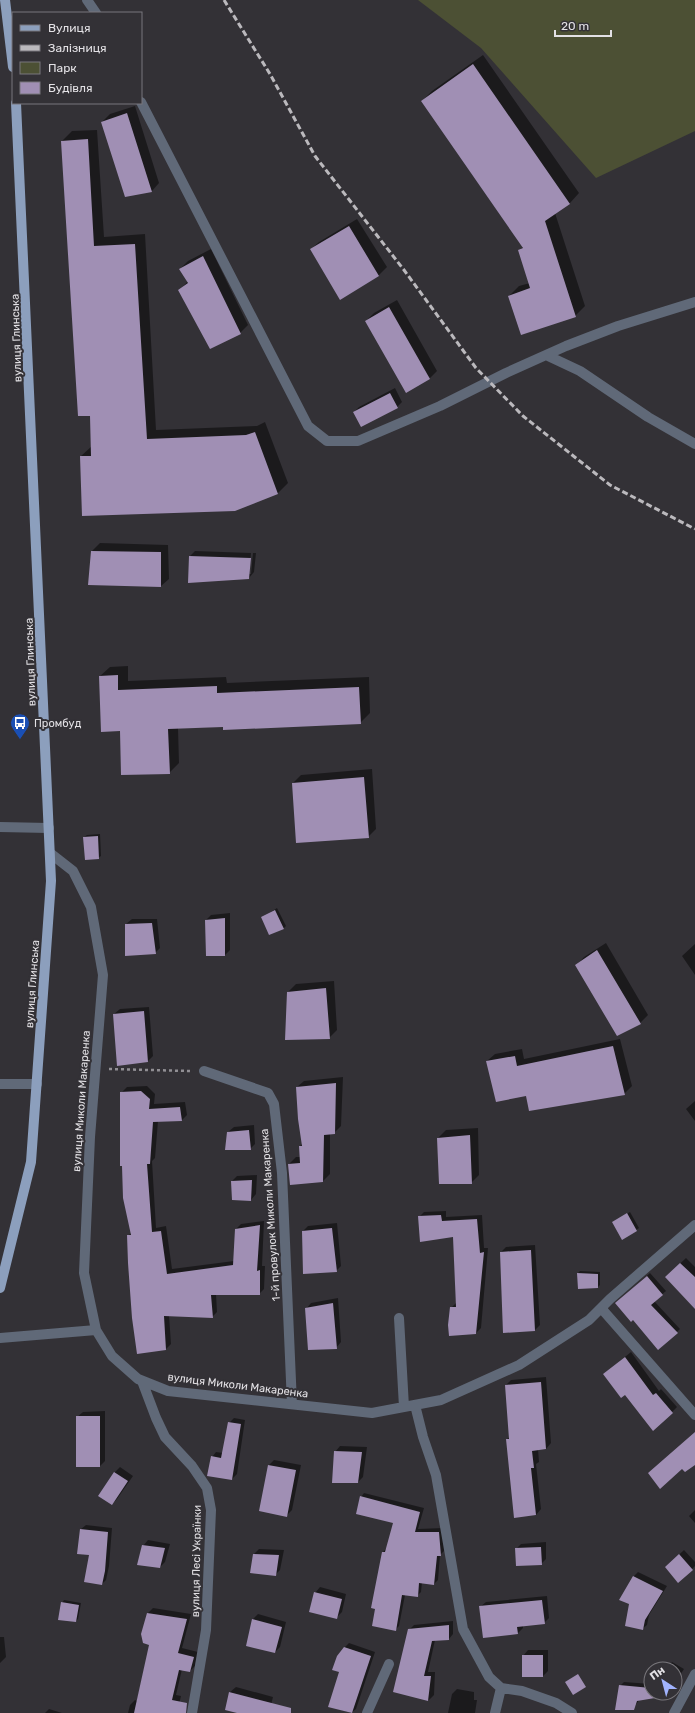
<svg xmlns="http://www.w3.org/2000/svg" width="695" height="1713" font-family="Rubik,sans-serif">
	<rect width="100%" height="100%" fill="#333136"/>
	<path fill="#4c5034" d="M418,0H695V131L596,178L481,48Z"/>
	<path fill="#0007" d="M483,55L579,193L570,203L555,213L585,306L575,316L509,296L519,286L530,283L519,250L523,247L422,101L432,91Z
		M135,106L159,183L152,191L102,122L110,114Z
		M97,130L104,237L145,234L156,430L257,426L265,422L288,483L278,493L235,510L81,456L92,446L91,414L62,141L72,131Z
		M357,219L387,267L379,275L340,298L311,249L319,242Z
		M211,249L248,325L240,333L180,290L188,281L180,269L188,261Z
		M397,300L437,371L430,378L366,321L374,313Z
		M395,388L402,402L397,407L354,412L359,407Z
		M100,543L168,545L169,579L161,586L92,551Z
		M195,551L251,553L249,574H251L253,553H251H256L254,572L249,578L190,556Z
		M128,666V681L226,677L227,683L369,677L370,713L360,723L178,728L179,763L169,773L121,730L100,676L110,667Z
		M372,769L376,829L368,837L293,783L301,775Z
		M100,834L101,856L98,858L84,837L87,835Z
		M277,908L286,926L283,929L262,918Z
		M230,913V950L225,955L206,920L211,915Z
		M132,919H157L160,948L155,953L126,924Z
		M606,943L648,1015L640,1023L577,965L584,957Z
		M695,944V975L682,956Z
		M334,981L337,1030L329,1038L288,992L296,984Z
		M149,1007L153,1056L148,1061L114,1014L120,1009Z
		M620,1039L632,1086L624,1094L527,1095L487,1061L495,1054L522,1049L524,1059Z
		M343,1077L341,1126L334,1133H330V1174L323,1181L289,1164L296,1157H301L300,1146L303,1143L297,1087L304,1081Z
		M147,1086L155,1094L154,1104L185,1102L187,1115L182,1120L158,1121L155,1158L152,1161L156,1228L166,1226L172,1269L234,1261L236,1229L241,1224L264,1221L262,1266H265L264,1289L259,1294H216L217,1312L212,1317L169,1315L171,1344L166,1349L128,1236L132,1232L121,1093L127,1087Z
		M695,1101V1121L686,1109Z
		M254,1125L255,1144L250,1149L228,1132L234,1127Z
		M478,1128L479,1175L471,1183L438,1138L446,1130Z
		M257,1175L256,1194L251,1200L233,1199L232,1181L237,1176Z
		M446,1211V1217L482,1215L484,1248H488L481,1328L476,1333L451,1308L456,1303L454,1236L419,1217L424,1212Z
		M630,1212L639,1228L636,1230L613,1222Z
		M337,1223L341,1266L336,1271L303,1231L308,1226Z
		M535,1245L540,1325L535,1330L501,1252L506,1247Z
		M686,1258L695,1267V1307L666,1277Z
		M580,1271L600,1272V1285L598,1287L579,1288L578,1273Z
		M650,1273L666,1291L654,1301L680,1329L659,1349L620,1300Z
		M338,1298L341,1342L336,1348L306,1309L311,1303Z
		M631,1352L659,1391L661,1389L677,1407L672,1412L625,1394L604,1374Z
		M546,1377L551,1443L546,1449H538L539,1462L536,1464L541,1509L536,1515L507,1439L510,1437L506,1385L511,1380Z
		M105,1411V1461L100,1466L77,1417L83,1412Z
		M234,1418L245,1420L237,1474L232,1479L212,1457L216,1452L223,1453L229,1423Z
		M340,1446L367,1447L363,1477L358,1482L335,1452Z
		M274,1460L301,1465L292,1510L286,1516L269,1465Z
		M120,1467L133,1476L117,1499L112,1504L115,1472Z
		M364,1493L424,1508L418,1529L443,1528L444,1551L440,1555L438,1580L434,1584L422,1582L421,1592L417,1596L405,1595L399,1626L395,1630L376,1608L373,1607L383,1552L387,1548L394,1522L361,1497Z
		M695,1510V1523L689,1516Z
		M86,1525L112,1528L109,1566L106,1580L102,1584L81,1529Z
		M148,1540L170,1544L165,1562L160,1567L143,1546Z
		M546,1542V1559L541,1564L516,1549L521,1544Z
		M259,1549L284,1550L280,1570L275,1575L254,1554Z
		M684,1550L695,1562V1566L692,1569L666,1567Z
		M638,1572L667,1586L649,1615L647,1625L642,1629L633,1577Z
		M320,1587L346,1594L342,1612L336,1618L315,1593Z
		M547,1596L549,1618L544,1623L523,1625V1628L518,1633L480,1607L486,1602Z
		M64,1600L81,1603L78,1619L76,1621L62,1603Z
		M153,1608L191,1614L182,1648L198,1652L195,1666L190,1671L182,1669L176,1695L181,1696L177,1713H128L130,1705L135,1700L137,1701L150,1644L148,1613Z
		M258,1614L286,1622L280,1647L275,1652L247,1645L253,1619Z
		M453,1621V1634L449,1639L435,1640L428,1672H435L434,1695L429,1700L395,1691L409,1630L414,1625Z
		M0,1637H4L6,1657L0,1663Z
		M349,1643L375,1652L356,1709L351,1713L329,1706L340,1672L344,1648Z
		M528,1650H548V1671L543,1676L523,1656Z
		M672,1662L684,1669L675,1683V1669H667Z
		M624,1682L651,1684V1693H672L639,1700L633,1709L620,1686Z
		M236,1687L273,1697L269,1713H241L226,1709L230,1692Z
		M457,1689L474,1692V1700H477L475,1713H448L452,1694Z
		M49,1709L62,1713H45Z"/>
	<path fill="#a08fb4" d="M473,64L570,204L545,221L576,317L521,335L508,296L530,288L518,250L523,248L421,101Z
		M127,113L152,192L125,197L101,122Z
		M88,139L94,246L135,244L147,439L246,435L255,432L278,494L235,511L82,516L80,456H91L90,416H78L61,141Z
		M349,226L379,276L340,300L310,249Z
		M203,256L241,334L210,349L178,290L188,283L179,269Z
		M389,307L430,379L406,393L365,321Z
		M390,393L398,408L361,427L353,412Z
		M91,551L161,552V587L88,585Z
		M189,556L251,558L249,579L188,583Z
		M118,675V690L217,686V693L359,687L361,724L223,730V727L168,729L170,774L121,775L120,731L101,732L99,676Z
		M364,777L369,838L296,843L292,783Z
		M98,836L99,859L85,860L83,837Z
		M275,910L284,929L269,935L261,917Z
		M225,918V956H206L205,920Z
		M152,923L156,954L125,956V924Z
		M597,950L641,1024L617,1036L575,965Z
		M326,988L330,1039L285,1040L287,992Z
		M144,1011L148,1062L117,1066L113,1014Z
		M613,1046L625,1095L529,1111L526,1096L496,1102L486,1061L515,1056L517,1066Z
		M336,1083L335,1134L324,1135L323,1182L290,1185L288,1164L300,1163L299,1146H302L298,1119L296,1087Z
		M141,1091L150,1099L149,1109L180,1107L182,1121L153,1122L150,1164H147L152,1232L161,1231L167,1274L233,1265L235,1229L260,1225L257,1271L260,1270V1295H211L213,1318L164,1316L166,1350L137,1354L132,1318L128,1263L127,1235H131L123,1198L122,1166H120V1092Z
		M249,1130L251,1150H225L227,1132Z
		M470,1135L472,1184H439L437,1138Z
		M252,1180L251,1201L232,1200L231,1181Z
		M627,1213L637,1231L622,1240L612,1222Z
		M441,1215L442,1221L477,1219L480,1253L484,1252L476,1334L449,1336L448,1325L450,1307H456L453,1237L420,1242L418,1216Z
		M332,1228L337,1272L303,1274L302,1231Z
		M531,1250L535,1331L503,1333L500,1252Z
		M680,1263L695,1277V1309L665,1277Z
		M577,1273L598,1274V1288L578,1289Z
		M647,1276L663,1295L651,1305L678,1333L658,1350L633,1320L631,1322L615,1303Z
		M333,1303L337,1349L308,1350L305,1308Z
		M625,1357L653,1395L656,1393L673,1413L653,1431L625,1395L621,1398L603,1374Z
		M541,1382L546,1449L532,1451L534,1468H531L536,1515L514,1518L506,1439H509L505,1385Z
		M76,1416H100V1467H76Z
		M228,1422L241,1424L232,1480L207,1476L211,1456L221,1458Z
		M695,1432V1465L685,1472L682,1469L660,1489L648,1473Z
		M334,1451L362,1452L358,1483H332Z
		M268,1465L296,1470L287,1517L259,1511Z
		M114,1472L128,1481L112,1505L98,1496Z
		M360,1496L420,1512L415,1532H439L441,1556H437L434,1585L419,1583L418,1597L402,1595L396,1631L372,1626L375,1609L371,1608L382,1552H385L393,1523L356,1514Z
		M80,1529L108,1532L105,1571L102,1585L84,1582L89,1555L77,1554Z
		M142,1545L165,1548L160,1568L137,1565Z
		M541,1547L542,1565L516,1566L515,1548Z
		M253,1554L279,1555L276,1576L250,1573Z
		M679,1554L693,1570L678,1583L665,1567Z
		M633,1576L663,1591L645,1620L643,1630L625,1626L629,1604L619,1600Z
		M314,1592L342,1599L337,1619L309,1612Z
		M542,1600L545,1624L517,1627L518,1634L483,1638L479,1606Z
		M61,1602L79,1605L76,1622L58,1620Z
		M147,1613L187,1619L178,1653L194,1657L190,1672L179,1670L172,1700L187,1703L186,1713H134L149,1645L143,1643L141,1634Z
		M252,1619L282,1627L275,1653L246,1646Z
		M449,1625V1640L432,1641L424,1676H431L428,1701L393,1692L408,1629Z
		M344,1647L371,1656L352,1713L328,1707L339,1672L332,1670L337,1656Z
		M522,1655H543V1677H522Z
		M578,1674L586,1687L573,1695L565,1682Z
		M619,1685L651,1688V1693H672V1694L667,1696L665,1699L661,1697L637,1701L634,1710H615Z
		M229,1692L291,1708V1713H237L225,1710Z"/>
	<g fill="none" stroke-linecap="round" stroke-linejoin="round">
		<path stroke="#918f94" stroke-width="2.5" stroke-dasharray="3 3" stroke-linecap="butt" d="M109,1069L190,1071"/>
		<path stroke="#606978" stroke-width="10" d="M87,0L96,13
			M141,102L308,426L327,441H358L440,406L506,373L566,346L618,326L695,302
			M546,355L580,371L648,417L695,444
			M0,827L49,828
			M50,853L73,871L91,907L103,975L90,1137L84,1273L96,1330L112,1356L138,1379L168,1391L372,1413L441,1400L519,1365L589,1320L610,1299L695,1225
			M204,1071L268,1093L274,1104L282,1173L292,1404
			M0,1084H37
			M601,1308L695,1415
			M399,1318L404,1407
			M0,1338L96,1330
			M142,1381L156,1418L165,1437L192,1466L207,1488L211,1510L206,1630L192,1713
			M415,1405L423,1437L436,1475L463,1629L489,1677L501,1688L522,1691L556,1703L572,1713
			M367,1713L389,1664
			M495,1713L501,1688
			M674,1713L695,1674"/>
		<path stroke="#8c9fbd" stroke-width="10" d="M5,0L13,67
			M0,1288L31,1162L51,881L16,103"/>
		<path stroke="#bbb9bd" stroke-width="3" stroke-dasharray="6 3" stroke-linecap="butt" d="M224,0L270,74L315,156L404,270L476,368L523,416L610,485L695,529"/>
	</g>
	<defs>
		<g id="bus-pin" transform="scale(1)"><path d="M0 17L-7.5 6A9.5 9.5 0 1 1 7.5 6Z" fill="#1a4fb4" stroke="#333136"/><path d="M-5-6H5V4H4V6H2V4H-2V6H-4V4H-5ZM-3.5-4V0h7V-4ZM-3.5 1.2v1.5H-2V1.2ZM2 1.2v1.5H3.5V1.2Z" fill="#fff"/></g>
	</defs>
	<g fill-rule="evenodd">
		<use href="#bus-pin" x="20" y="723"/>
	</g>
	<g text-anchor="middle" stroke-width="4" stroke-linejoin="round" paint-order="stroke">
		<g font-size="11" fill="#e3e1e5" stroke="#333136">
			<text transform="translate(16 338) rotate(-92)" y="4">вулиця Глинська</text>
			<text transform="translate(30 662) rotate(-92)" y="4">вулиця Глинська</text>
			<text transform="translate(32 984) rotate(-86)" y="4">вулиця Глинська</text>
			<text transform="translate(81 1101) rotate(-86)" y="4">вулиця Миколи Макаренка</text>
			<text transform="translate(270 1215) rotate(-94)" y="4">1-й провулок Миколи Макаренка</text>
			<text transform="translate(238 1385) rotate(7)" y="4">вулиця Миколи Макаренка</text>
			<text transform="translate(196 1561) rotate(-89)" y="4">вулиця Лесі Українки</text>
		</g>
		<g font-size="11" fill="#e3e1e5" stroke="#333136" text-anchor="start">
			<text x="34" y="727">Промбуд</text>
		</g>
	</g>
	<rect x="12" y="12" width="130" height="92" fill="#333136" stroke="#79777c"/>
	<rect x="20" y="25" width="20" height="6" fill="#8c9fbd" stroke="#79777c"/>
	<text x="48" y="32" font-size="12" fill="#e3e1e5">Вулиця</text>
	<rect x="20" y="45" width="20" height="6" fill="#bbb9bd" stroke="#79777c"/>
	<text x="48" y="52" font-size="12" fill="#e3e1e5">Залізниця</text>
	<rect x="20" y="62" width="20" height="12" fill="#4c5034" stroke="#79777c"/>
	<text x="48" y="72" font-size="12" fill="#e3e1e5">Парк</text>
	<rect x="20" y="82" width="20" height="12" fill="#a08fb4" stroke="#79777c"/>
	<text x="48" y="92" font-size="12" fill="#e3e1e5">Будівля</text>
	<g transform="translate(663 1681) rotate(324)"><circle r="19" fill="#333136" stroke="#79777c"/>
	<path d="M0-3L7 15L0 10L-7 15Z" fill="#a1b3fd"/>
	<text y="-6" font-size="11" font-weight="bold" text-anchor="middle" fill="#e3e1e5">Пн</text>
	</g>
	<path d="M555 30v6h56v-6" fill="none" stroke="#e3e1e5" stroke-width="2"/>
	<text x="561" y="30" font-size="12" fill="#e3e1e5" stroke="#333136" stroke-width="3" paint-order="stroke">20 m</text>
</svg>
